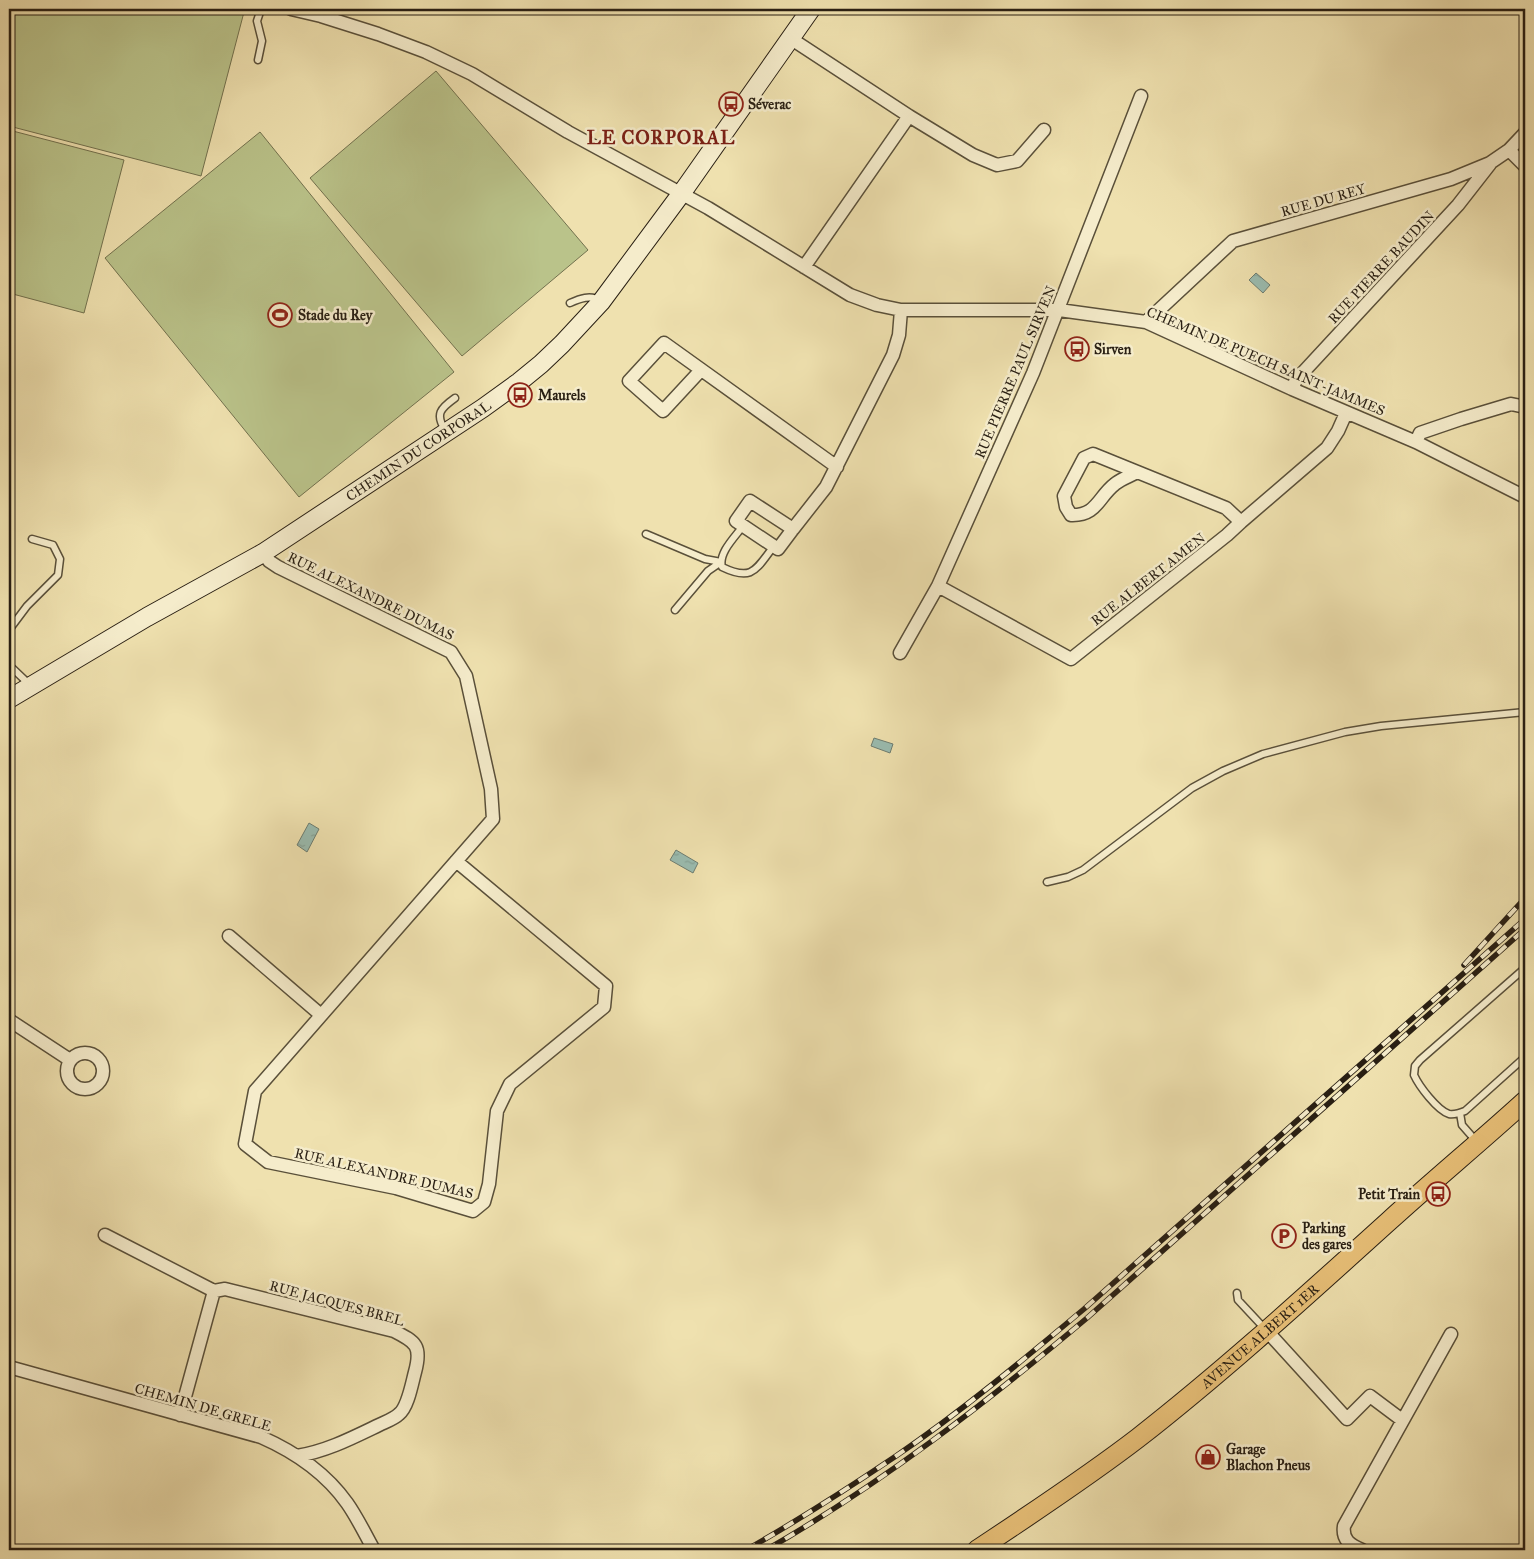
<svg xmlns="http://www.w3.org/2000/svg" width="1534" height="1559" font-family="'IM FELL Great Primer',serif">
	<defs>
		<pattern id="water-ripples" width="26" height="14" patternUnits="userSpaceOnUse" patternTransform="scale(1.25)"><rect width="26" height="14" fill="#9abcb0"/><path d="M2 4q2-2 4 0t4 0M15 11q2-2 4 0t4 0" fill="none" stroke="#85a196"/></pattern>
	</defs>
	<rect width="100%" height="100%" fill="#efe1af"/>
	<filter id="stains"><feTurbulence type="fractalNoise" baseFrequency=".004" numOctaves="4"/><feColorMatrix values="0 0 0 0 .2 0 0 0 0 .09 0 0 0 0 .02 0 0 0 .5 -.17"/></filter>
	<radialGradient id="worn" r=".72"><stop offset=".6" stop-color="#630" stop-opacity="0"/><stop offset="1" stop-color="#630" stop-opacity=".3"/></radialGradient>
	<path fill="#bac38a" stroke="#72714e" d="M9,9H233L244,12L201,176L9,126Z
		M436,71L588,250L462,356L310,178Z
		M9,130L124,160L84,313L9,293Z
		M260,132L454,372L299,497L105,258Z"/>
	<path fill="url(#water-ripples)" stroke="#6d7d71" d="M1256,273L1270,285L1263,293L1249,280Z
		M874,738L893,744L890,753L871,746Z
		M309,823L319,829L307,852L297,845Z
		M676,850L698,863L693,873L670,860Z"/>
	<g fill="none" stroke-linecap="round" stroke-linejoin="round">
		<g stroke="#5a503a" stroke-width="9">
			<path id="lane" d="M258,60L262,41L257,21L261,9
				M570,303C579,299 591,294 600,301
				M446,431C434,414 441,408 455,398
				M743,526C735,537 718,553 722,567C753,582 756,569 774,546
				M646,534L705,559L721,562
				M675,610L708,571L721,562
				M9,630L27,606L58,575L60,559L53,545L32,539
				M9,665L30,685
				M1047,882L1068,877L1083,870L1192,788L1223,771L1263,754L1345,732L1381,726L1525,712
				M1525,968L1420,1060L1415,1066L1414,1075C1419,1086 1437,1110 1449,1114C1455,1115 1460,1113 1465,1111L1525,1057
				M1460,1113L1462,1125L1476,1141
				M1237,1293L1238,1300L1265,1329"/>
		</g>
		<g stroke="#5a503a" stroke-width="15">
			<path id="street" d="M291,9L321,16L378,34L426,52L472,74L568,132L708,208L850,295L877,305L901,310H1059L1146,322L1292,389L1416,442L1525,497
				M790,38L909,116L973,155L997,165L1017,161L1044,130
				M1509,150L1525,166
				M804,267L909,116
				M1146,322L1233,241L1451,179L1490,163L1509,150L1525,133
				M701,370L663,411L629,381L664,343L837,467
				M1292,389L1296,380L1458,205L1490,164
				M1416,442L1420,433L1461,419L1511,404L1525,407
				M1137,472C1130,476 1121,479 1115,484C1098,497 1097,516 1071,515L1066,507L1064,496L1084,458L1093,454L1226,508L1241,522
				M793,529L778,549L736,521L750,501L793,529L826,487L893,355L899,335L901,310
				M263,553L269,561L278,567L451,652L466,676L491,789L493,819L255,1091L245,1144L268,1162L396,1188L473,1211L484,1202L489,1184L497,1111L510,1084L604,1007L606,986L456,861
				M938,586L1071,659L1227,535L1241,522L1327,448L1338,431L1346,413
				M900,653L938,586L1033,373L1141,96
				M229,936L321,1015
				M9,1020L70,1060
				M67 1071a18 18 0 1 1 36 0a18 18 0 1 1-36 0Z
				M105,1235L214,1291L225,1289L394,1331C416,1342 422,1346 415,1372C412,1383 408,1407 399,1414C394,1419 385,1422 379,1425C352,1438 327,1451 297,1456
				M1266,1330L1347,1419L1370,1396L1402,1420
				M9,1367L261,1437C295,1452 325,1472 347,1503C357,1517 365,1534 374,1550
				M180,1415L214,1291
				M1362,1550C1350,1545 1342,1540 1344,1526L1451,1334"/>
		</g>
		<g stroke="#291f13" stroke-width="20">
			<g id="secondary">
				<path id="s1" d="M9,699L147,617L263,553L483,408L519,382L541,364L562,344L601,302L681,194L811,9"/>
			</g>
		</g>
		<g stroke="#291f13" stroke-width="21">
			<g id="primary">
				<path id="s2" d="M977,1550C1031,1514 1086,1478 1138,1438C1225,1370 1307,1295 1389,1221C1434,1180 1480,1142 1525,1101"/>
			</g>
		</g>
		<use href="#lane" stroke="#f5eccb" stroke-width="6"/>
		<use href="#street" stroke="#f5eccb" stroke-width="12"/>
		<use href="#secondary" stroke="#f5eccb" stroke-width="18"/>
		<use href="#primary" stroke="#e8c078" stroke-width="19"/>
		<g stroke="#291f13" stroke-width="5.5">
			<path id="rail" d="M1464,965L1525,898
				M746,1550C797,1521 847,1489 896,1456C962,1411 1023,1360 1084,1309L1525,919
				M766,1550C881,1484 986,1403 1087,1318L1525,929"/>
		</g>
		<use href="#rail" stroke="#f5eccb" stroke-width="4" stroke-dasharray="11" stroke-linecap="butt"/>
	</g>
	<defs>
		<g id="bus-ring" transform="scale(1.25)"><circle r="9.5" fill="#f5eccb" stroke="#8f2418" stroke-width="1.5"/><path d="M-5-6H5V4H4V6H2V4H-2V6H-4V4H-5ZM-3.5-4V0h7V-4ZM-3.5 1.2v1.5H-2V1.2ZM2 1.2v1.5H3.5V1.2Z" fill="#8f2418"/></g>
		<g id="stadium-ring" transform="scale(1.25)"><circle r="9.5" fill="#f5eccb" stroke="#8f2418" stroke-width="1.5"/><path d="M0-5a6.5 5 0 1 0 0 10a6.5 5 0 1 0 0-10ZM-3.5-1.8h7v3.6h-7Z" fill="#8f2418"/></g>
		<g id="parking-ring" transform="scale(1.25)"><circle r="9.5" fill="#f5eccb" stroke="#8f2418" stroke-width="1.5"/><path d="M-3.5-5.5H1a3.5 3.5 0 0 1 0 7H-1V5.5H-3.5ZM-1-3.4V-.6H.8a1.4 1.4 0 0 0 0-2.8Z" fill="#8f2418"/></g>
		<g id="shop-ring" transform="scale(1.25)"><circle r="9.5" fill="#f5eccb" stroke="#8f2418" stroke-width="1.5"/><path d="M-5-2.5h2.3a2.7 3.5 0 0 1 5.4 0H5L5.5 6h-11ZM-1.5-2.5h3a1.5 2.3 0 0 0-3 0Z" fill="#8f2418"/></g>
	</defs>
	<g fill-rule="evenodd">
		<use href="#bus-ring" x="731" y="104"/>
		<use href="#stadium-ring" x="280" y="315"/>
		<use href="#bus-ring" x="1077" y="349"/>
		<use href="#bus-ring" x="520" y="395"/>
		<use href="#bus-ring" x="1438" y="1194"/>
		<use href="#parking-ring" x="1284" y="1236"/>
		<use href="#shop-ring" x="1208" y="1457"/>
	</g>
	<g text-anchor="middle" stroke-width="5" stroke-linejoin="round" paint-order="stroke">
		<g font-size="14" font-weight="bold" fill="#291f13" stroke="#f5eccb" text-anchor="start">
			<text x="748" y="109">Séverac</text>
			<text x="298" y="320">Stade du Rey</text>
			<text x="1094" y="354">Sirven</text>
			<text x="538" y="400">Maurels</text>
			<text x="1420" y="1199" text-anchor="end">Petit Train</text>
			<text x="1302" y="1233">Parking<tspan x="1302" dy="16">des gares</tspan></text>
			<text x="1226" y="1454">Garage<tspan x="1226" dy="16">Blachon Pneus</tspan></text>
		</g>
		<g font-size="14" fill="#291f13" stroke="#f5eccb">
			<text transform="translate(1323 200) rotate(-16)" y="5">RUE DU REY</text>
			<text transform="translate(1381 267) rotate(-47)" y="5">RUE PIERRE BAUDIN</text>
			<text transform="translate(1266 361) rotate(23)" y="5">CHEMIN DE PUECH SAINT-JAMMES</text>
			<text transform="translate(1015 372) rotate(-67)" y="5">RUE PIERRE PAUL SIRVEN</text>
			<text dy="5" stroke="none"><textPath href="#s1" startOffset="479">CHEMIN DU CORPORAL</textPath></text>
			<text transform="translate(1148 579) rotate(-38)" y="5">RUE ALBERT AMEN</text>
			<text transform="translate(371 596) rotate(26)" y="5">RUE ALEXANDRE DUMAS</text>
			<text transform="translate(384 1173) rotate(13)" y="5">RUE ALEXANDRE DUMAS</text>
			<text transform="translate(337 1303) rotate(15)" y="5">RUE JACQUES BREL</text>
			<text dy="5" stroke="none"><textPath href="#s2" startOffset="355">AVENUE ALBERT 1ER</textPath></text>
			<text transform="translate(203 1407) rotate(16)" y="5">CHEMIN DE GRELE</text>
		</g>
		<g font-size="19" font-weight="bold" letter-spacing="1" fill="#7a1f14" stroke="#f5eccb">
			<text x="661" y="144">LE CORPORAL</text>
		</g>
	</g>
	<rect width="1534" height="1559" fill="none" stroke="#efe1af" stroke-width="30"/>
	<rect x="10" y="10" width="1514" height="1539" fill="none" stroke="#291f13" stroke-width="2.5"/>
	<rect x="15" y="15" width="1504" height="1529" fill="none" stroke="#291f13"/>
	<rect width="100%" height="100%" filter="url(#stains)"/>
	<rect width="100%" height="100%" fill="url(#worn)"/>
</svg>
